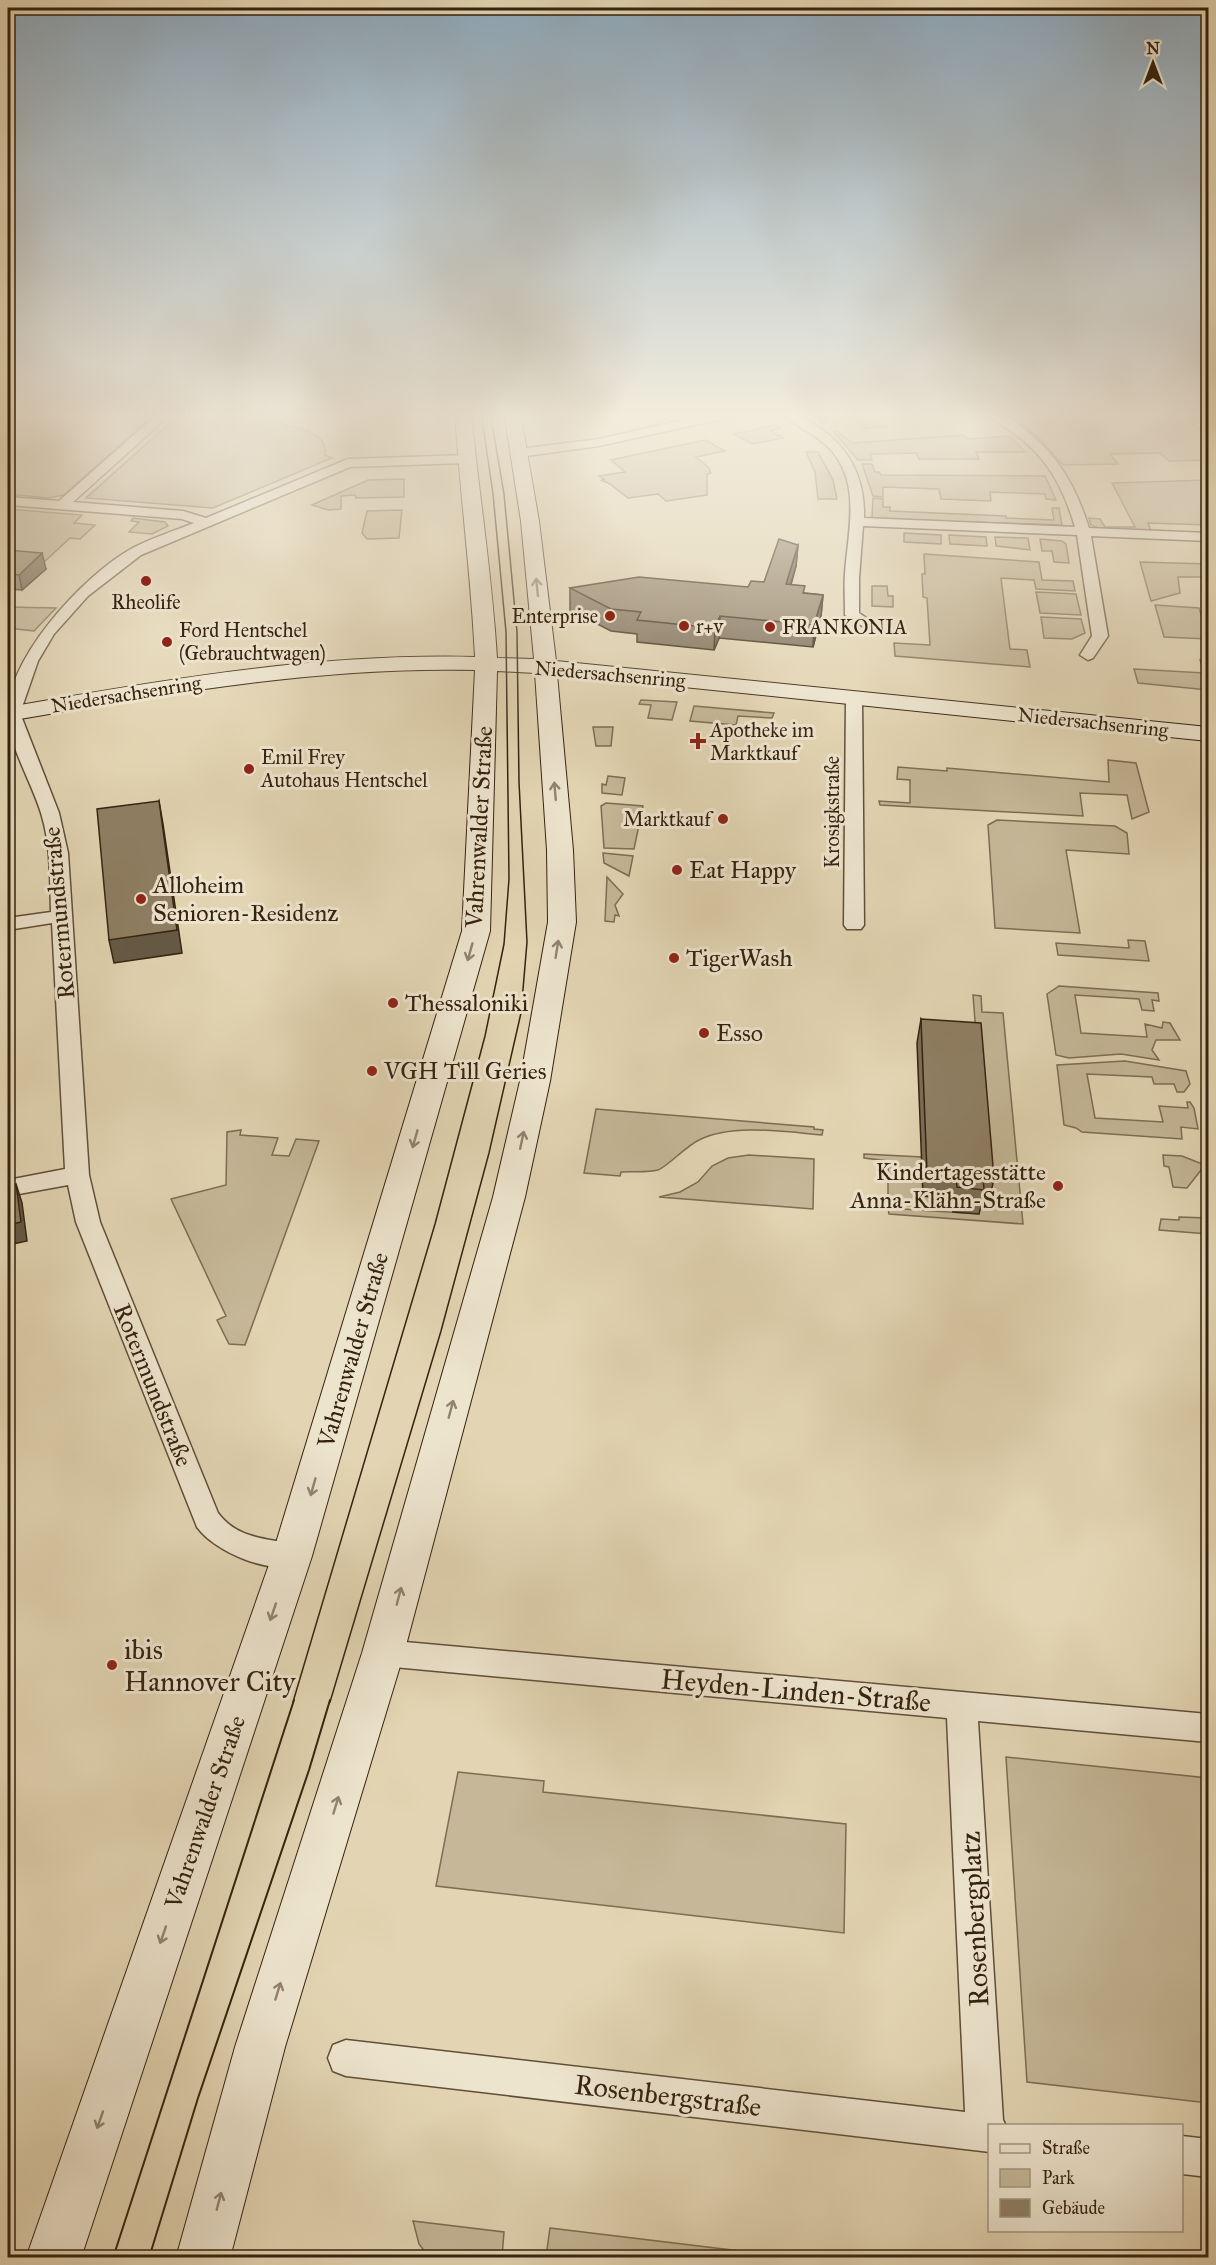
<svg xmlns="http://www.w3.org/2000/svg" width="1216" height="2265" font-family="'IM FELL Great Primer',serif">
	<rect width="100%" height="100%" fill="#e3d5b3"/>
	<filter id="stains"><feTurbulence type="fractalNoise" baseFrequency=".00333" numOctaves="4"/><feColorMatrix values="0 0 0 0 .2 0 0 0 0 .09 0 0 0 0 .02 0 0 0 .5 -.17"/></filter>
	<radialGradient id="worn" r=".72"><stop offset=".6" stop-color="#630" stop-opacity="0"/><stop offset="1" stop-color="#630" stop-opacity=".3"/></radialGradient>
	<path fill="#c5b797" stroke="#7d6c53" stroke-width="1.5" d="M8,412H157L64,495L48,498L8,494Z
		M182,412H280L274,422C292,427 329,430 325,455L332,458L213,508L86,498Z
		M806,412H949L951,413L876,418L887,427L865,428L846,414L818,418L825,423L823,424Z
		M1020,412H1180L1208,437V460L1169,461L1160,453L1110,454L1118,464L1063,465L1038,437L1012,417L1024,415Z
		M775,425L781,428L770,431L783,438L752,444L734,434Z
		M837,431L853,443L964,435L968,439L1010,436L1025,452H976L979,459H919L916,453L870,454L872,460H858L834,432Z
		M705,440L725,451L696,457L709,468L711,473L707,474V495L666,501L658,494L628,498L610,484L601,480L604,479L599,476L625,472L611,460Z
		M806,452H818L833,480L837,499H818L815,472Z
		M862,464H872L875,472H879L881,475L1045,476L1056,500L1046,499L1045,494L990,492L991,501L941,499L939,489L883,487V497L873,496Z
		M404,479V497L356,498L355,495L341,496V509L328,510L312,505L368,480Z
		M1208,480V525L1148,523L1151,531L1101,529L1091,525L1089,518L1100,519L1105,527H1135L1112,483Z
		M873,498L883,499V507H890V511L1006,516V518L1054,520L1052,508H1059L1062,525L875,519L872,517Z
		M8,509L82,515L74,523L95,525L80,539L70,538L42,564L8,561Z
		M402,510L399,538L367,539L362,533L367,511Z
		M133,518L165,522L168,526L152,534L129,532L139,522L131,521Z
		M904,533L941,535V544L904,542Z
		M949,535L986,537L987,546L950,544Z
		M995,537L1028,538L1030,550L996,546Z
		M1040,539L1062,541L1066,544L1069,563L1054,562L1052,551H1042Z
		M924,554L1039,562L1042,580L1073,581L1075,591L1036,589L1034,580L1001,578L1010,649L1027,650L1030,667L895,656L894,643L930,645L927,598L923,597L922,574H925Z
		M1140,562L1208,564V577H1178L1180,593L1151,601Z
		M872,586H887L888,596H893V607L872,606Z
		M1036,592L1076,594L1081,615L1040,613Z
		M1155,605L1199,608L1208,639L1164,637Z
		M8,607L56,608L34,631L8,628Z
		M1041,617L1081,619L1085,633L1072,639L1044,638Z
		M1200,660L1208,661V690L1138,683L1134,669L1204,673Z
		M641,700L677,702L672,720L648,718L651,705L639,704Z
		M694,706L774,713L772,718L738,716L736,725L690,721Z
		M593,727H613L611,746H596Z
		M1108,760L1136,763L1149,812L1132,819L1127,795L1080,793L1083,816L880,805L879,801L910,803V780L897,779L898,767L947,771V768L1109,782Z
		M608,776L625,778L622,795L602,793V784L606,785Z
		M606,803L643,806L634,849L604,848L601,806Z
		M997,820L1115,826L1127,833L1129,854L1066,850L1080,933L995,928L988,825Z
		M603,853L633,856L629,876L604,863Z
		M607,877L623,894L615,905L619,916L615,915L614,922L605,921Z
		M1128,940L1145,941L1149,961L1058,955L1056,943L1129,948Z
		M1059,986L1158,993L1159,1001L1152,1000L1154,1011L1142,1010L1139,999L1075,995L1081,1033L1147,1037L1145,1024L1162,1028L1163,1022L1170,1023L1180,1040H1156L1152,1050L1159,1060L1121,1054L1069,1058L1056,1055L1047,994Z
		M973,995L981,996L982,1012L1003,1013L1023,1224L889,1214L888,1208L979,1214L978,1202H989Z
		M1125,1061L1186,1071L1190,1084L1184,1092H1177L1174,1084H1154L1152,1077L1087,1074L1095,1118L1163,1122L1159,1106L1188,1108L1187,1102H1190L1194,1108L1198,1129L1181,1127L1182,1139L1082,1132L1076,1128L1064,1125L1057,1065Z
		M596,1109L814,1127V1129L823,1130L822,1135C787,1132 732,1123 699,1140C686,1146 667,1167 658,1170C646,1173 632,1171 621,1172L620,1176L584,1173Z
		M241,1130L240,1135L278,1138L272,1155L289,1156L296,1139L319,1141L245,1345L229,1344L217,1320L226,1316L171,1199L226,1185L227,1132Z
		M864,1154L922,1157L923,1196L953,1199L954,1209L888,1204V1161L864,1158Z
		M749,1155L814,1159L813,1209L659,1197L680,1192L698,1182L712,1166L728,1158Z
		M1163,1155L1182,1156L1205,1165L1187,1188L1173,1187L1169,1167L1164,1166Z
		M1179,1217L1208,1218V1234L1159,1230L1161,1219L1179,1220Z
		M1006,1757L1208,1778V2103L1027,2082Z
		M458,1772L544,1781L543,1792L846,1824L844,1933L436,1886Z
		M413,2221L504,2232L502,2257L428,2256L419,2244Z
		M550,2228L740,2251V2257H546Z"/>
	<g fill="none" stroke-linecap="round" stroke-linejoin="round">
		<g stroke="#604f38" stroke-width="3">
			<path id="street" d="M160,412H173L73,502L183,511L206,518L348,459L466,455L472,459L466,463L350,467L141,555L88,596L54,634L38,661L20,713L59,813L68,853L89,1175L100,1222L218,1513C240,1542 271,1537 302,1547L306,1556L302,1565C271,1575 216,1553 197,1527L76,1222L68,1185L8,1196V1180L65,1169L52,923L8,930V918L51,912C50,878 51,845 41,813C32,784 13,752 8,723C0,664 84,575 131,549C151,538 174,531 194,523L182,519L8,505V497L59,501Z
				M718,412H741L735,416L599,446L519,457L513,453L519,449L599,439Z
				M780,412C796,412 805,418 818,427C851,449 865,479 864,518L1075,527C1065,493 1051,464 1024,441C1012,431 997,423 987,412C1005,412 1010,418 1024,429C1058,455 1076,487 1089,528L1208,533V541L1091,536L1108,636L1093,658L1088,660L1080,655L1092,636L1077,535L863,526L859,578V613L878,626L870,631L845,615C845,601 844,587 845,573C848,531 862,482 829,448C815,433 794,426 780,412Z
				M1190,412H1204L1208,416V425H1204Z
				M854,693L862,698L864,925L861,929H847L844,925L846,698Z
				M383,1640L1208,1714V1742L978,1721L1003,2120L1006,2126H990V2152L346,2076L333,2071L328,2058L333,2045L346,2040L965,2112L947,1718L383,1666L372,1662L368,1653L372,1644Z
				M1182,2136L1208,2139V2177L1182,2174Z"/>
		</g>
		<g stroke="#35220f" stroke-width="2">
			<path id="secondary" d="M455,412H471C479,494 492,575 497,658L534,659L521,521L504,412H520L539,521L556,661L1208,727V741L557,674L573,850L576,922L550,1081L525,1197L404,1653L285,2047L230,2258H176L235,2047L362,1653L493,1197L520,1081L548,922L547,850L535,673L497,671L490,931L312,1556L81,2258H26L272,1556L462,931L475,670C317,666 163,695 8,721V707C162,680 317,653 475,657C471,575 460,494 455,412Z"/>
		</g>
		<use href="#street" fill="#ede4ce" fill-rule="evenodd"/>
		<use href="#secondary" fill="#ede4ce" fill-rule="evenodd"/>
		<path stroke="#35220f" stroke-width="1.5" d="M293,1702L435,1224L485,1036L504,944L509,879L506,632L493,494L481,412
			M330,1702L441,1331L489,1153L521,1013L527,942L519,782L517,632L504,494L490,412"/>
		<path stroke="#35220f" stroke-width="2" d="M113,2258L294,1700
			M149,2258L198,2098L309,1770L330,1700"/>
	</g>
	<path fill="#7b6d56" stroke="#35220f" stroke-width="1.5" d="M798,545L796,566L791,585L805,593L823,595L821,616L813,647L719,638L714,650L637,642V634L611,631L570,610V588L748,587L764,582Z
		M8,550L46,569L22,590L8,589Z
		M921,1019L994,1178L989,1203L982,1202L979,1214L953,1212L952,1199L923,1196L917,1043Z"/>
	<path fill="#645946" stroke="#35220f" stroke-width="1.5" d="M798,545L796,566L784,606L786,584Z
		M42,553L46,569L22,590L19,575Z
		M823,595L821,616L813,647L814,625Z
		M720,616L719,638L714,650L715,628Z
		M159,801L163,824L182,953L114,963L109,940Z
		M16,1184L22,1203L27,1241L8,1245V1225Z"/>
	<path fill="#8f7f64" stroke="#35220f" stroke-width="1.5" d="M779,539L798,545L786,584L805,586L803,593L823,595L814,625L720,616L715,628L637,620L641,612L611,609L570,588L639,577L748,587L751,581L764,582Z
		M8,550L42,553L19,575L8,574Z
		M159,801L177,930L109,940L97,809Z
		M921,1019L981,1023L994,1178L983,1177L984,1190L957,1187L956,1174L927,1172Z
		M16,1184L21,1222L8,1225V1186Z"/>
	<defs><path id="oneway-shaft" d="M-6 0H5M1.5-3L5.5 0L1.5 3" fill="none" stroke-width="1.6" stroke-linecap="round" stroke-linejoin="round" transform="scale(1.5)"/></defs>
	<g stroke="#91836e">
		<use href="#oneway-shaft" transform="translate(537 587) rotate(-96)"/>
		<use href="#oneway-shaft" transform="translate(555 791) rotate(-95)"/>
		<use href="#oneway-shaft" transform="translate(557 949) rotate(-81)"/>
		<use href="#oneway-shaft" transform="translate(470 952) rotate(106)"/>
		<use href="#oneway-shaft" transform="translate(415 1139) rotate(106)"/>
		<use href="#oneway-shaft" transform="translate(522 1140) rotate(-78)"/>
		<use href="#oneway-shaft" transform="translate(451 1409) rotate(-75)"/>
		<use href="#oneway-shaft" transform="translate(313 1487) rotate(106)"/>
		<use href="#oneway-shaft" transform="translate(399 1596) rotate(-75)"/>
		<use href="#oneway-shaft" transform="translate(273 1612) rotate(109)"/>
		<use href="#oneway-shaft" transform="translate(336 1805) rotate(-73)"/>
		<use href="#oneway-shaft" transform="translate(163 1935) rotate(109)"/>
		<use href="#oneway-shaft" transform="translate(278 1991) rotate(-73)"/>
		<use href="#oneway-shaft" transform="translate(100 2120) rotate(109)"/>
		<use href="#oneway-shaft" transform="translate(219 2201) rotate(-75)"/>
	</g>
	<linearGradient id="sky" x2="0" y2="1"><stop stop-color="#8ea9bc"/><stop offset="0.57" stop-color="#f2ecdd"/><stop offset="1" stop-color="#f2ecdd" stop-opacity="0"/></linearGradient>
	<rect width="1216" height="729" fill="url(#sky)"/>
	<g fill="#8f2418" stroke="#ede4ce" stroke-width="2">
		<circle cx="146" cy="581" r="6"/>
		<circle cx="610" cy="616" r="6"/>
		<circle cx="684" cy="626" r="6"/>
		<circle cx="770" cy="627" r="6"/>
		<circle cx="167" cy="642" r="6"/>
		<path d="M695 732h6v6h6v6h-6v6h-6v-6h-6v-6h6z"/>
		<circle cx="249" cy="769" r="6"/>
		<circle cx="723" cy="819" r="6"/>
		<circle cx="677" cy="870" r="6"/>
		<circle cx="141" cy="899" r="6"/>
		<circle cx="674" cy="958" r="6"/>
		<circle cx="393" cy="1003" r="6"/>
		<circle cx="704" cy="1033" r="6"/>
		<circle cx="372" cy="1071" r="6"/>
		<circle cx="1058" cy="1186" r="6"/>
		<circle cx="112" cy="1665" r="6"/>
	</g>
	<g text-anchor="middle" stroke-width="6" stroke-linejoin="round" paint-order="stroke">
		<g font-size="20" fill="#35220f" stroke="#ede4ce" text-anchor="start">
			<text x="146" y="609" text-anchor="middle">Rheolife</text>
			<text x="598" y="623" text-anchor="end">Enterprise</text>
			<text x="696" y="633">r+v</text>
			<text x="782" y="634">FRANKONIA</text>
			<text x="179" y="637">Ford Hentschel<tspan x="179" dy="23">(Gebrauchtwagen)</tspan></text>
			<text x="710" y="737">Apotheke im<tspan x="710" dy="23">Marktkauf</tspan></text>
			<text x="261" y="764">Emil Frey<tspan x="261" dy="23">Autohaus Hentschel</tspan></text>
			<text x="711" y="826" text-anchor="end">Marktkauf</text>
		</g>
		<g font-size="20" fill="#35220f" stroke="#ede4ce">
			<text transform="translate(610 674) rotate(5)" y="7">Niedersachsenring</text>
			<text transform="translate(126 694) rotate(-9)" y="7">Niedersachsenring</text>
			<text transform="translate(1093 722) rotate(6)" y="7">Niedersachsenring</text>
			<text transform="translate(832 812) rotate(-90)" y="7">Krosigkstraße</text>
		</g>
		<g font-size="24" fill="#35220f" stroke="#ede4ce">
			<text transform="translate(479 827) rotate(-87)" y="8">Vahrenwalder Straße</text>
			<text transform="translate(59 913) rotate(-95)" y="8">Rotermundstraße</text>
			<text transform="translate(353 1350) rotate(-74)" y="8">Vahrenwalder Straße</text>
			<text transform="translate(153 1385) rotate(68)" y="8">Rotermundstraße</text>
			<text transform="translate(205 1812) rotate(-71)" y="8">Vahrenwalder Straße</text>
		</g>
		<g font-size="24" fill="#35220f" stroke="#ede4ce" text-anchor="start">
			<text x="689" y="878">Eat Happy</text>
			<text x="153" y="893">Alloheim<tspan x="153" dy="28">Senioren-Residenz</tspan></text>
			<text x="686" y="966">TigerWash</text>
			<text x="405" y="1011">Thessaloniki</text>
			<text x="716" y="1041">Esso</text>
			<text x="384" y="1079">VGH Till Geries</text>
			<text x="1046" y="1180" text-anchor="end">Kindertagesstätte<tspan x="1046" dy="28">Anna-Klähn-Straße</tspan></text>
		</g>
		<g font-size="28" fill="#35220f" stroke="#ede4ce" text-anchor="start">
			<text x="124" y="1659">ibis<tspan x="124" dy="32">Hannover City</tspan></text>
		</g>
		<g font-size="28" fill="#35220f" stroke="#ede4ce">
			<text transform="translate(796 1690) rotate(5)" y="10">Heyden-Linden-Straße</text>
			<text transform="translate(974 1919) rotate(-93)" y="10">Rosenbergplatz</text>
			<text transform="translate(668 2095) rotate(7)" y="10">Rosenbergstraße</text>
		</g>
	</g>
	<rect width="1216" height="2265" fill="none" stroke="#e3d5b3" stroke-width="30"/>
	<rect x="9" y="9" width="1198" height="2247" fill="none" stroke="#35220f" stroke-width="3"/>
	<rect x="15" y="15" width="1186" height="2235" fill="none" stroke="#35220f" stroke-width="1.5"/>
	<rect x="988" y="2124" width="195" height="108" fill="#ede4ce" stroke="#a39682" stroke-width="1.5"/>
	<rect x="1000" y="2144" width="30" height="9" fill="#ede4ce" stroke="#a39682" stroke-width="1.5"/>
	<text x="1042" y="2154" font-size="18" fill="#35220f">Straße</text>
	<rect x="1000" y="2169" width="30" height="18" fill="#c5b797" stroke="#a39682" stroke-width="1.5"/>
	<text x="1042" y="2184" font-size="18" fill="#35220f">Park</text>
	<rect x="1000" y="2199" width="30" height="18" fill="#8f7f64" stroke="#a39682" stroke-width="1.5"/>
	<text x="1042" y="2214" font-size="18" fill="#35220f">Gebäude</text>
	<g transform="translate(1153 63)" stroke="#ede4ce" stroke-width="4.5" paint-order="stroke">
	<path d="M0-4.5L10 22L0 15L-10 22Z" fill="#35220f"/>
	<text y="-9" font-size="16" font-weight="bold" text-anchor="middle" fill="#35220f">N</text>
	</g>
	<rect width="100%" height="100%" filter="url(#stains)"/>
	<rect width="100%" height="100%" fill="url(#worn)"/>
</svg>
